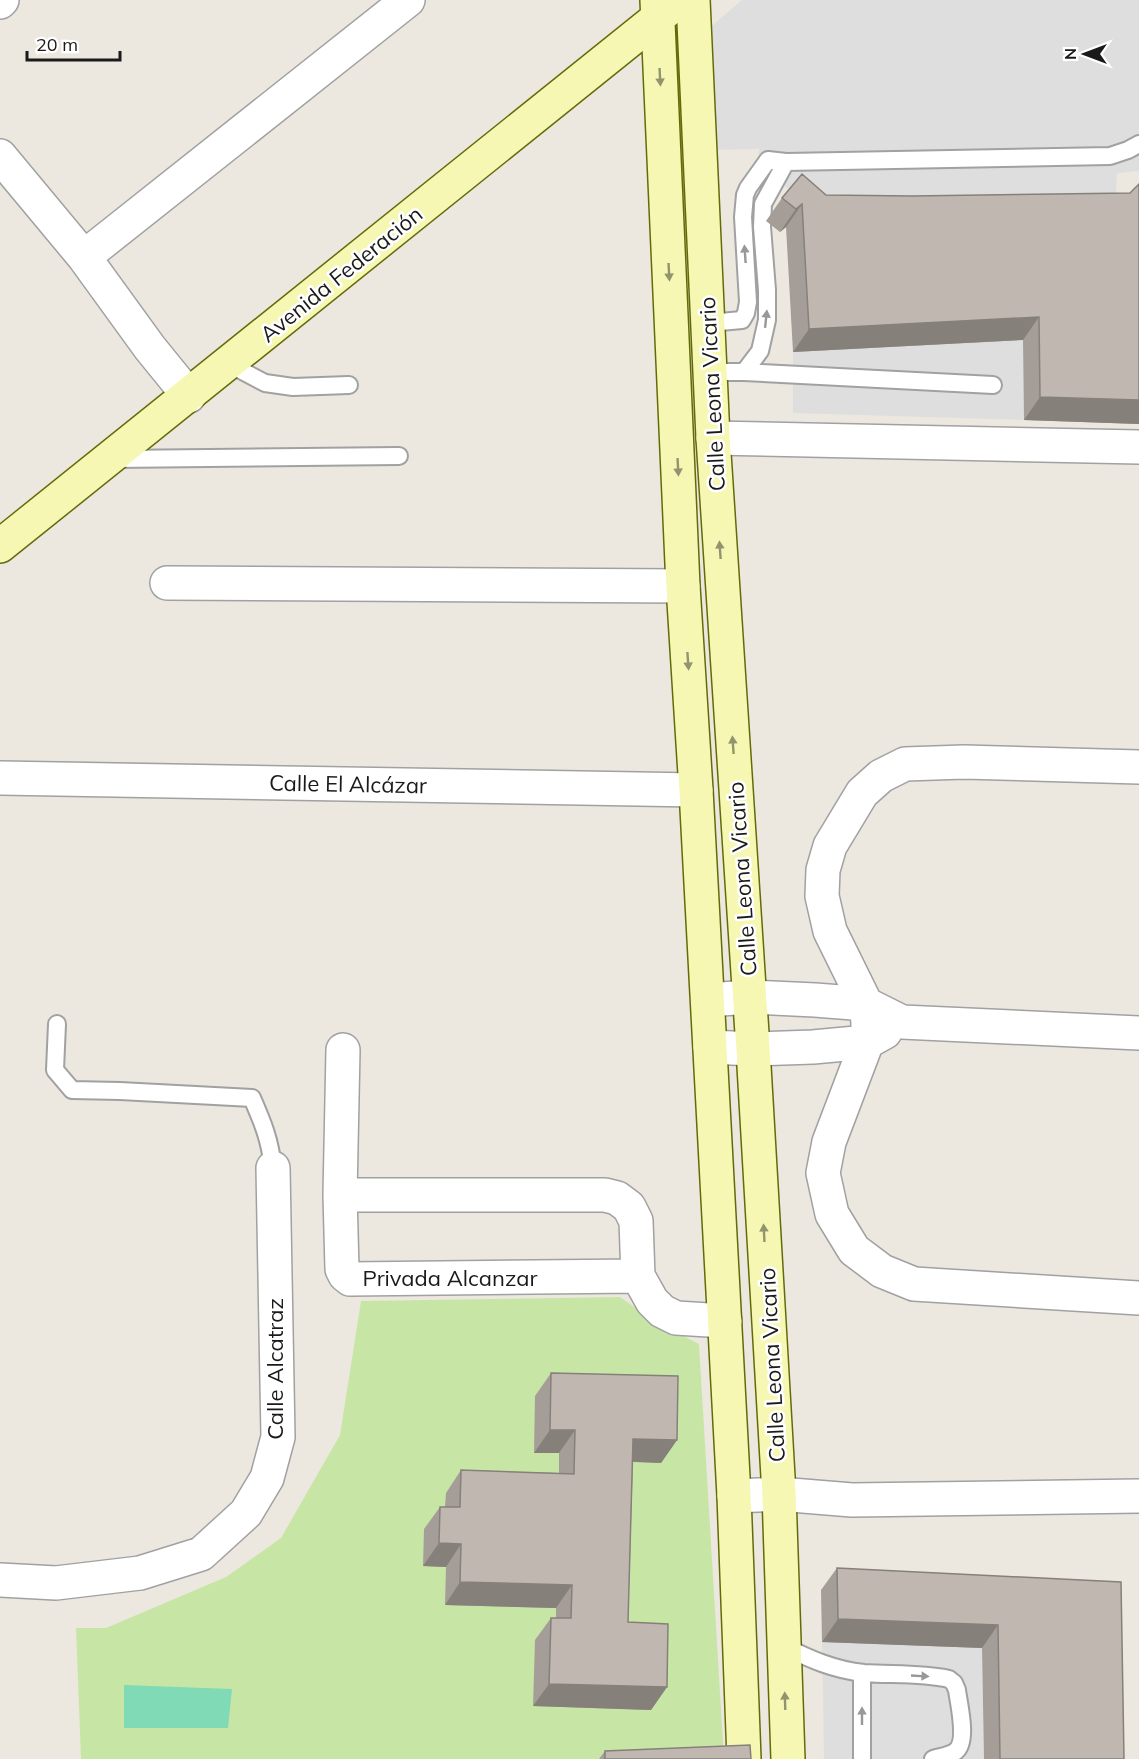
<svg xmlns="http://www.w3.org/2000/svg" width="1139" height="1759" font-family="Mulish,sans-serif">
	<rect width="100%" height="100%" fill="#ece8e0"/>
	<path fill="#c7e6a6" d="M620,1297L659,1324L699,1344L724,1759H81L76,1628H106L226,1577L281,1538L340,1435L361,1301Z"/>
	<path fill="#7fdab5" d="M124,1685L232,1689L228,1728H124Z"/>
	<path fill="#dedede" d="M742,0H1139V171L1117,173L1116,196L807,204L758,165L759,149L712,150L707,30Z
		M1023,340L1024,420L793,413V352Z
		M822,1642L982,1648L984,1759H824Z"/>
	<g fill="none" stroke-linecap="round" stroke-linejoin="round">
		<g stroke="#a1a1a1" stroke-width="20">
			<path id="lane" d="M709,323L742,320L746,313L748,302L743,217L745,195L748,188L768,160L786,162L1110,156L1128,150L1139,144
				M229,364L265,383L293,387L349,385
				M710,372H744L993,385
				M744,372L760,351L767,320V290L762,227L763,204L786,162
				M114,459L399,456
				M57,1024L55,1070L72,1090L120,1091L252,1098C263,1123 270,1140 273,1168
				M783,1646C810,1659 834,1670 864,1673C892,1675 921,1673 949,1679L954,1683L957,1690C959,1705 968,1741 956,1751C950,1756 939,1757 933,1759
				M862,1673V1759"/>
		</g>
		<g stroke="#a1a1a1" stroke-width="36">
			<path id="street" d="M0,2L2,0
				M0,156L84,257L150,348L189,396
				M84,257L408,0
				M713,438L1139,447
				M167,583L683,586
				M1139,767L964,762L905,764L881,776L862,793L830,846L823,870L822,896L830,931L866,1004C868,1017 869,1029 867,1042L829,1142L823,1173L832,1214L854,1250L882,1271L914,1284L1139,1298
				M0,778L696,790
				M708,1000L749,997L815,1000L866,1004L902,1022L1139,1033
				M710,1047L753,1049L813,1047L867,1042L885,1032
				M343,1050L340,1195L342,1269L345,1275L350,1279L638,1276
				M340,1195H605L617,1198L629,1207L636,1221L638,1276L652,1301L662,1311L676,1318L725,1321
				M734,1496L779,1494L852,1500L1139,1496
				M0,1580L56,1583L140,1573L201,1554L246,1513L267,1478L278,1437L273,1168"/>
		</g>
		<g stroke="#636b08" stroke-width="36">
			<path id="secondary" d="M657,0L683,586L696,790L734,1496L744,1759
				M693,0L713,438L753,1049L779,1494L788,1759
				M0,546L670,8"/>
		</g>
		<use href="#lane" stroke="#fff" stroke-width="16"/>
		<use href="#street" stroke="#fff" stroke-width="33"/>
		<use href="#secondary" stroke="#f5f7b3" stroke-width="33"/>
	</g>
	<path fill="#a59d97" d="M1130,193L1139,424L1024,420L1023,340L793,352L786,227L780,232L766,221L782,198L826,195L912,196Z
		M551,1373L677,1440L661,1463L633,1462L628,1622L667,1687L651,1710L533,1706L535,1640L551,1618H556V1608L445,1605L446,1567L423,1566L424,1529L440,1507H445L446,1493L461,1470L559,1473V1453H534L535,1396Z
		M837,1568L1121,1582L1124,1759H984L982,1648L822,1642L821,1590Z
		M605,1751L751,1759H599Z"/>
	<path fill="#86807b" d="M802,204L786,227L780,232L796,209Z
		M1039,317L1023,340L793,352L809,329Z
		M1040,397L1139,400V424L1024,420Z
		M550,1430H575L559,1453H534Z
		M633,1439L677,1440L661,1463L618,1461Z
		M439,1543L461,1544L446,1567L423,1566Z
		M460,1582L572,1585L556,1608L445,1605Z
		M838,1619L998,1625L982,1648L822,1642Z
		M549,1684L667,1687L651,1710L533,1706Z"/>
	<path fill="#c0b7b0" stroke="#86807b" stroke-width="1.5" d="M802,174L826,195L912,196L1130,193L1139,184V400L1040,397L1039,317L809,329L802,204L796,209L782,198Z
		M551,1373L678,1376L677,1440L633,1439L628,1622L668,1624L667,1687L549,1684L551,1618H571L572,1585L460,1582L461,1544L439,1543L440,1507H460L461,1470L574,1474L575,1430H550Z
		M837,1568L1121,1582L1124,1759H1000L998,1625L838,1619Z
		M750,1745L751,1759H605V1751Z"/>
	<defs><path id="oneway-solid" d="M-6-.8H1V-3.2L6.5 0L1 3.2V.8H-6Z" transform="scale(1.5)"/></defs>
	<g fill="#92946e">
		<use href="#oneway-solid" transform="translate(660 77) rotate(87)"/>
		<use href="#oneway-solid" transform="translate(669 272) rotate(87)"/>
		<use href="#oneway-solid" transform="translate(678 467) rotate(87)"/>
		<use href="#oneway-solid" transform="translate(720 550) rotate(-94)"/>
		<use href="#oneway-solid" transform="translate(688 661) rotate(86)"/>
		<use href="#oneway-solid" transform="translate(733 745) rotate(-94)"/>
		<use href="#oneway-solid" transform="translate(764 1233) rotate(-93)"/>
		<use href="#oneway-solid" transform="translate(785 1701) rotate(-92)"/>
	</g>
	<g fill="#989898">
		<use href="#oneway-solid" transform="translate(745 254) rotate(-94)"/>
		<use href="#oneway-solid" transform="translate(766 319) rotate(-84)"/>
		<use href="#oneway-solid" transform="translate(920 1676) rotate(3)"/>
		<use href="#oneway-solid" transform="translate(862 1716) rotate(-90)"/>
	</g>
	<g text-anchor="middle" stroke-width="5" stroke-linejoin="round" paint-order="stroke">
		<g font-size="22" fill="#1a1a1a" stroke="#fff">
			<text transform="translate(341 274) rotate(-39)" y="8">Avenida Federación</text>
			<text transform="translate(712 394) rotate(-93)" y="8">Calle Leona Vicario</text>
			<text transform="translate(348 784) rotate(1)" y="8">Calle El Alcázar</text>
			<text transform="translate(742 879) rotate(-94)" y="8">Calle Leona Vicario</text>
			<text x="450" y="1286">Privada Alcanzar</text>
			<text transform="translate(772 1365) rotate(-93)" y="8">Calle Leona Vicario</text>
			<text transform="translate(275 1369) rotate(-90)" y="8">Calle Alcatraz</text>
		</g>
	</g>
	<g transform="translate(1085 54) rotate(270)" stroke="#ffffff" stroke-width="4.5" paint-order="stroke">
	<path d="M0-4.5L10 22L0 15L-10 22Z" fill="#1a1a1a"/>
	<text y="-9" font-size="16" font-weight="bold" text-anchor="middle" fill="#1a1a1a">N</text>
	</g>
	<path d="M27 51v9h93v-9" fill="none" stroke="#1a1a1a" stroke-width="3"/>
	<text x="36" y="51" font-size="18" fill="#1a1a1a" stroke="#ffffff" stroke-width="4.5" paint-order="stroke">20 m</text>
</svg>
